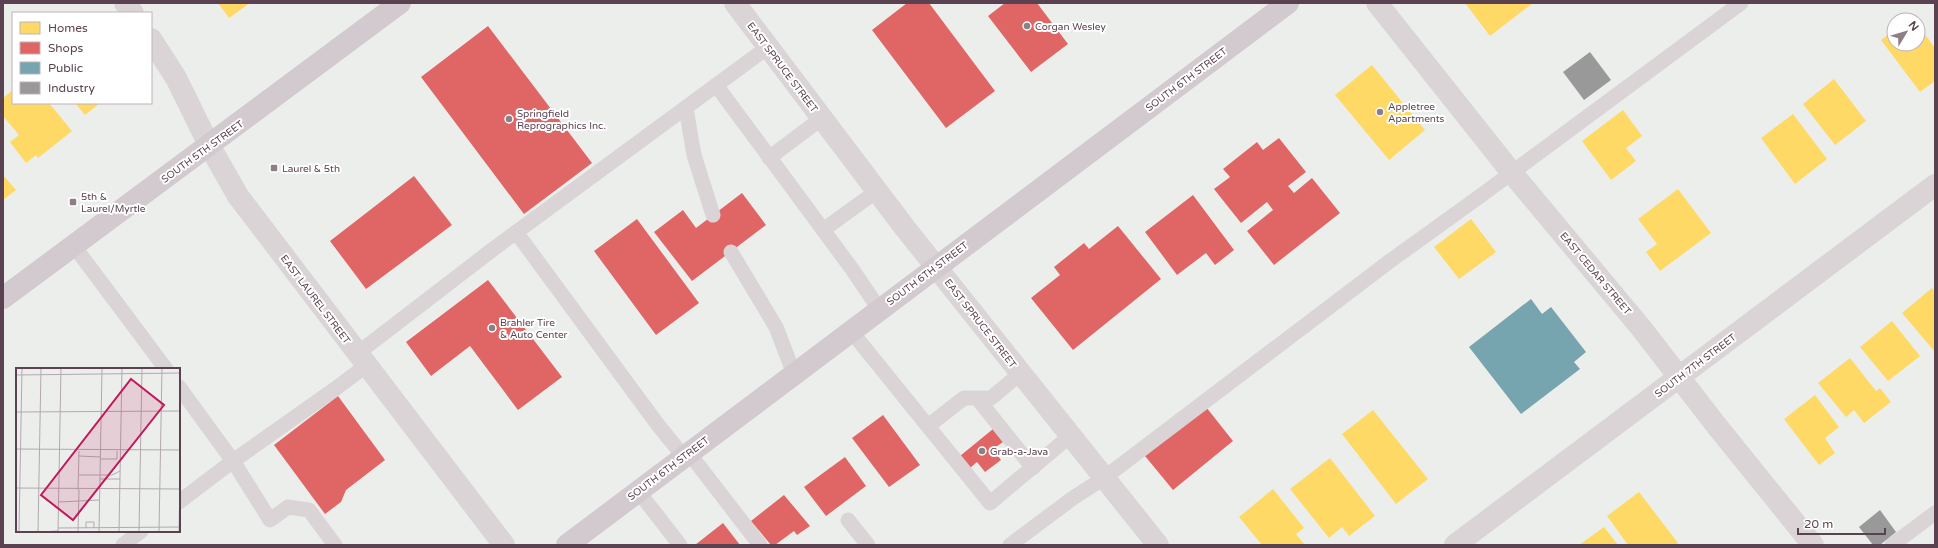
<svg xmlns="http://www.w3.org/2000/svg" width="1938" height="548" font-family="'Varela Round',sans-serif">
	<rect width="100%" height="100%" fill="#eceeec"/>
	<path fill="#ffd966" d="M218,3H250L229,18Z
		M1465,3H1533L1490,36Z
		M1918,25L1935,48V81L1920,92L1881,40L1894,30V44H1918Z
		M1372,65L1425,130L1389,160L1335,95Z
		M1834,79L1866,121L1835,145L1803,104Z
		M13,90V103H49L72,131L38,158L36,155L26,163L10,142L19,135L3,116V98Z
		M75,103H100L85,115Z
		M1623,110L1642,136L1626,148L1636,161L1611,180L1582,141Z
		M1793,114L1827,159L1795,184L1761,138Z
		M3,175L16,190L3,200Z
		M1678,189L1711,233L1660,271L1646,252L1657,244L1638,219Z
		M1471,219L1496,252L1459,279L1434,247Z
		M1932,288L1935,292V352L1902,313Z
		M1892,321L1920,356L1888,381L1860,347Z
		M1850,358L1876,391L1880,388L1891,402L1864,423L1854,410L1846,417L1818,383Z
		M1815,395L1839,427L1825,438L1835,453L1819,465L1784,419Z
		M1373,410L1428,479L1396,504L1342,434Z
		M1330,458L1375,516L1349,536L1342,527L1329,538L1290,489Z
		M1273,489L1304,528L1296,534L1305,545H1262L1239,517Z
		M1639,492L1678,543L1676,545H1628L1607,516Z
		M1604,527L1618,545H1579Z"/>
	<path fill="#e06666" d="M907,3H929L995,91L946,128L872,30Z
		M1005,3H1037L1068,44L1031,72L988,16Z
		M488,26L592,163L524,214L421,77Z
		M1279,138L1306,172L1288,186L1294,193L1312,178L1340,213L1274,265L1247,231L1273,210L1267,202L1241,223L1214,189L1230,177L1223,169L1257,142L1263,150Z
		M414,176L452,225L366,289L330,241Z
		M742,193L766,225L692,281L654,232L683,210L696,228Z
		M1193,195L1234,250L1215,265L1206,253L1177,275L1145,232Z
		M637,219L699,303L656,335L594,251Z
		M1118,226L1161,279L1073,350L1031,298L1060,275L1054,267L1084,243L1089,249Z
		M488,280L562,377L518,410L470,346L431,376L406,342Z
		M338,396L385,460L346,490L341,502L325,514L274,445Z
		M1206,407L1233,441L1173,490L1145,456Z
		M883,415L920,465L889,487L852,438Z
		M993,429L1003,442L993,449L1001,460L985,472L977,462L970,468L960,456Z
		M845,457L866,486L826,516L804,487Z
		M784,495L810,526L797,535L794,531L775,545H771L751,521Z
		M723,523L740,545H695Z"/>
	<path fill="#76a5af" d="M1531,299L1542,314L1551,307L1586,352L1574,362L1580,369L1521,414L1469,347Z"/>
	<path fill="#999" d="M1590,52L1611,80L1584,100L1563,72Z
		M1880,510L1896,532L1880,545H1873L1859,527Z"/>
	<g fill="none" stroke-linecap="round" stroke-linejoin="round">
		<path stroke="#dad4d7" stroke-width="15" d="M716,85L852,269L879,309
			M686,108L694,155L713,215
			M769,158L822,118
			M823,230L877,191
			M516,232L658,425L684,457
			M74,246L166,369
			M731,252L776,327L794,374
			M851,331L990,503L1070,436
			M358,353L492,250L768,47
			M179,387L233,461L270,520L288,507L309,510L335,545
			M977,398L1033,468
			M928,426L964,398H991L1021,373
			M689,453L760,545
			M638,491L680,545
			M179,502L233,461L335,389L367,365
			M848,520L868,545
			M123,545L141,531
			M1010,545L1073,498L1104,478L1390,261L1483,194L1741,3
			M1892,545L1935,513"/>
		<path stroke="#dad4d7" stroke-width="22" d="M125,3L133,13
			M735,3L905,228L1158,545
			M1377,3L1512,173L1642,329L1716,425L1813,545
			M151,39L176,78L209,145L238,196L504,545
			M1455,545L1935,185"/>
		<path stroke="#d3cacf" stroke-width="22" d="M3,298L400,3
			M567,545L1288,3"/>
	</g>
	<g fill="#8e7e87" stroke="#fff" stroke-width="1.5">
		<circle cx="1027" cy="26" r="4"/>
		<circle cx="1380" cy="112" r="4"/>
		<circle cx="509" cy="119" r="4"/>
		<rect x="270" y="164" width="8" height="8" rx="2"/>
		<rect x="69" y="198" width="8" height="8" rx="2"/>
		<circle cx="492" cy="328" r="4"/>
		<circle cx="982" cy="451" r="4"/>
	</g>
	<g text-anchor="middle" stroke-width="4" stroke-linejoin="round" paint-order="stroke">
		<g font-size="10" fill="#5b4250" stroke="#fff" text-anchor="start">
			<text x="1035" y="30">Corgan Wesley</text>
			<text x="1388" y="110">Appletree<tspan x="1388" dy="12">Apartments</tspan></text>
			<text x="517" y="117">Springfield<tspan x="517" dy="12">Reprographics Inc.</tspan></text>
			<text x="282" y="172">Laurel &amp; 5th</text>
			<text x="81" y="200">5th &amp;<tspan x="81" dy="12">Laurel/Myrtle</tspan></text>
			<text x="500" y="326">Brahler Tire<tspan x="500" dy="12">&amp; Auto Center</tspan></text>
			<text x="990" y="455">Grab-a-Java</text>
		</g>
		<g font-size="10" fill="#5b4250" stroke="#fff">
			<text transform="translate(783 67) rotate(53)" y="4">EAST SPRUCE STREET</text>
			<text transform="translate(1186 79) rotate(-37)" y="4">SOUTH 6TH STREET</text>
			<text transform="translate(202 151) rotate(-36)" y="4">SOUTH 5TH STREET</text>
			<text transform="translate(927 273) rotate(-37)" y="4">SOUTH 6TH STREET</text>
			<text transform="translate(1596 273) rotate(50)" y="4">EAST CEDAR STREET</text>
			<text transform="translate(316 299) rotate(53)" y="4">EAST LAUREL STREET</text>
			<text transform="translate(981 323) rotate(52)" y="4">EAST SPRUCE STREET</text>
			<text transform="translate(1695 365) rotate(-37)" y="4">SOUTH 7TH STREET</text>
			<text transform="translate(668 468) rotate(-37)" y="4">SOUTH 6TH STREET</text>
		</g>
	</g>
	<g transform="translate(16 368)">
		<rect width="164" height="164" fill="#eceeec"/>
		<path fill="none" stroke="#b2a9ae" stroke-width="1" d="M0,7L164,5M0,44L164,43M0,81L164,82M63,88L84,89M84,91H101V83M63,107H84M84,107H96L104,103M84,111H104M0,120L164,121M62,122L63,83M43,134L83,132M42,160L164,159M70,160V154H78V160M3,164L6,0M22,164L25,0M24,164L42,163M42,164L45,0M62,164L63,122M83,164L86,0M103,164L106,0M123,164L126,0M143,164L146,0M163,164L164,111"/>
		<path fill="#c2185b" fill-opacity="0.15" stroke="#c2185b" stroke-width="2" d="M115,11L148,37L57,152L25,127Z"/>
		<rect width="164" height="164" fill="none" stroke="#5b4250" stroke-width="2"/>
	</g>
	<rect width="1938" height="548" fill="none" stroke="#5b4250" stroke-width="8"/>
	<rect x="12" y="12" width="140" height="92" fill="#ffffff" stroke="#bdb3b9"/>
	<rect x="20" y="22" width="20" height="12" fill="#ffd966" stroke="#bdb3b9"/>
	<text x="48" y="32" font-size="12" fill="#5b4250">Homes</text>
	<rect x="20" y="42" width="20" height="12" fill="#e06666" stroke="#bdb3b9"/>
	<text x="48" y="52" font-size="12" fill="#5b4250">Shops</text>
	<rect x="20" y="62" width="20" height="12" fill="#76a5af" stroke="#bdb3b9"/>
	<text x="48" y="72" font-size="12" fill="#5b4250">Public</text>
	<rect x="20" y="82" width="20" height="12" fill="#999999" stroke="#bdb3b9"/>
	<text x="48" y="92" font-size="12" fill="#5b4250">Industry</text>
	<g transform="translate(1906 32) rotate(52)"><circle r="19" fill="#ffffff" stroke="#bdb3b9"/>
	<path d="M0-3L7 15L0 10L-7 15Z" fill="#8e7e87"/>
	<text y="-6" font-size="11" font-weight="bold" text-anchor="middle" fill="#5b4250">N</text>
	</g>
	<path d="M1798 528v6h87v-6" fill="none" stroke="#5b4250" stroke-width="2"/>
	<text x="1804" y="528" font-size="12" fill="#5b4250" stroke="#ffffff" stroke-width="3" paint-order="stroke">20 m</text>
</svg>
